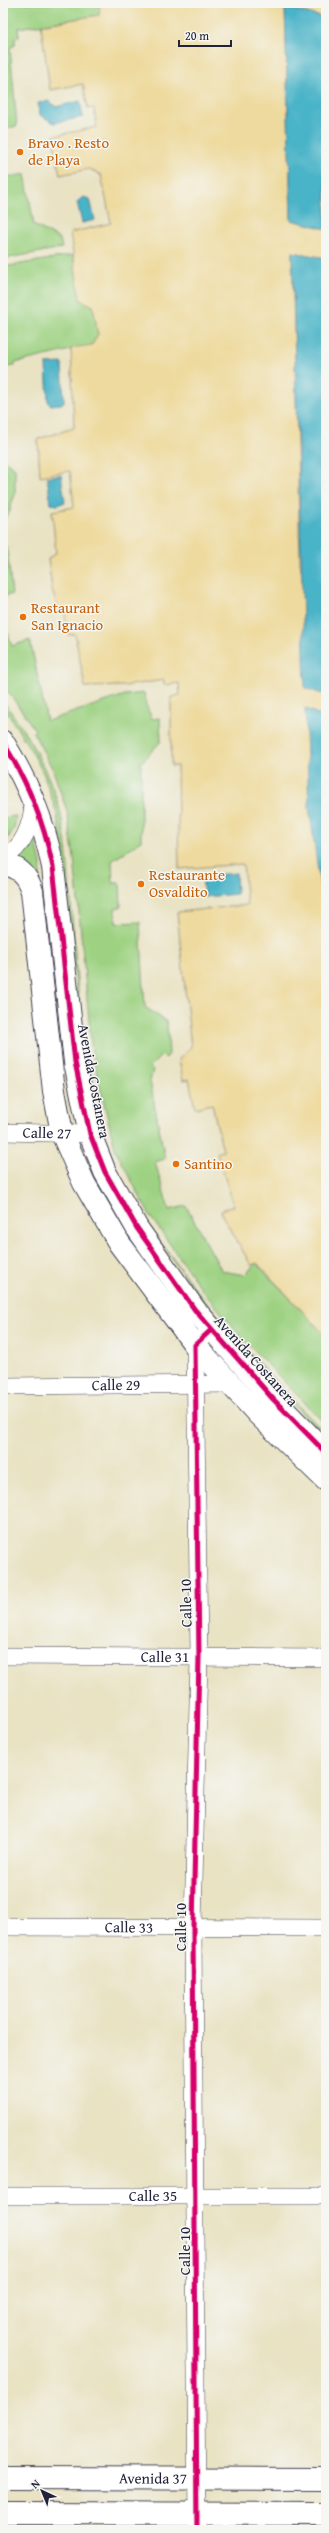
<svg xmlns="http://www.w3.org/2000/svg" width="329" height="2533" font-family="'Gentium Book Plus',serif">
	<rect width="100%" height="100%" fill="#f6f6f2"/>
	<filter id="ink" filterUnits="userSpaceOnUse"><feTurbulence type="fractalNoise" baseFrequency=".025" numOctaves="2"/><feDisplacementMap in="SourceGraphic" scale="8" xChannelSelector="R" yChannelSelector="G"/><feConvolveMatrix kernelMatrix="1 2 1 2 8 2 1 2 1" color-interpolation-filters="sRGB"/></filter>
	<filter id="wash" filterUnits="userSpaceOnUse"><feTurbulence type="fractalNoise" baseFrequency=".012" numOctaves="4" result="noise"/><feDisplacementMap in="SourceGraphic" scale="16" xChannelSelector="R" yChannelSelector="G"/><feGaussianBlur stdDeviation="0.9" result="paint"/><feColorMatrix in="noise" values="0 0 0 0 0 0 0 0 0 0 0 0 0 0 0 0 0 1.4 0 .05"/><feComposite in="paint" operator="in"/></filter>
	<g filter="url(#wash)">
		<rect width="100%" height="100%" fill="#e9e3c4"/>
		<path fill="#9ed282" stroke="#607a5e" d="M3,3H92L100,7V15L18,28L19,37L15,38V45L10,48L17,126L3,129Z
			M3,151L8,177L25,174L34,225L60,239L62,248L3,259Z
			M73,255L80,299L93,306L98,334L92,345L15,363V366L3,367V267Z
			M3,424L4,460L15,468V495L10,507V512L3,519Z
			M3,543L7,547L12,594L3,597Z
			M7,630L12,646L30,640L47,721L125,695L144,693L146,705L152,719L160,718L161,741L141,763V841L112,861L113,883H120L121,907L115,908L116,923L140,922L145,1007L167,1022L169,1054L166,1058L162,1055L150,1067L153,1070L150,1081L165,1159L155,1162L169,1210L186,1206L222,1271L245,1275L256,1263L326,1336V1425L244,1340L202,1290L150,1216L115,1149L92,1053L74,858L67,811L53,770L33,732L35,730L3,684V631Z
			M3,701C28,735 51,773 61,815C67,843 68,873 71,902C78,985 80,1073 109,1152C123,1188 145,1221 168,1252C215,1318 270,1376 326,1434V1439L219,1325L128,1197L100,1132L82,1055L64,859L57,814L44,775L34,755L3,706Z
			M14,816L16,817L14,829L8,838L3,819Z
			M34,833L41,864L40,883L18,859Z"/>
		<path fill="#eeda9e" stroke="#887e6c" d="M100,3H326V18L285,7L291,219L326,229V258L292,252L300,563L321,694L326,690V718L305,709L326,928V1336L257,1263L251,1265L222,1215L221,1210L234,1206L217,1153L223,1151L212,1104L195,1108L189,1079L183,1080L179,1059L191,1047L177,912L247,905L243,864L179,869L177,766H171V697L180,695L179,683L164,685V680L124,686L85,687L75,634L69,635L64,610H58L52,589L48,559L56,553L52,511L74,507L70,471L40,476L38,439L74,428L71,348L92,345L98,334L93,306L80,299L70,233L111,223L101,175L89,169L60,175L53,136L97,127L94,108L88,109L83,84L50,90L41,25L99,15Z"/>
		<path fill="#49b3c7" stroke="#366a81" d="M285,7L326,18V229L291,220Z
			M49,101L56,107L80,101L83,117L54,123L40,115L38,103Z
			M83,197L90,199L95,220L82,223L77,202Z
			M292,252L326,258V690L322,694L305,688Z
			M62,363L64,402L61,404L50,405L48,401L46,364Z
			M61,475L65,502L57,505L51,504L47,477Z
			M305,708L326,718V928L309,807Z
			M236,873L237,894L204,897L202,876Z"/>
	</g>
	<g filter="url(#ink)">
		<g fill="none" stroke-linecap="round" stroke-linejoin="round">
			<g stroke="#403f50" stroke-width="18">
				<g id="street">
					<path d="M3,858C25,847 31,824 34,801"/>
					<path id="s1" d="M3,1132L90,1134"/>
					<path id="s2" d="M3,1386L230,1384"/>
					<path id="s3" d="M3,1656L326,1658"/>
					<path id="s4" d="M3,1927L326,1928"/>
					<path id="s5" d="M3,2196H326"/>
					<path d="M197,2530L193,1927L199,1657L195,1345L211,1330"/>
				</g>
			</g>
			<g stroke="#403f50" stroke-width="24">
				<g id="secondary">
					<path d="M3,742C28,783 43,819 53,867L75,1062L90,1134L105,1172L137,1228L195,1310L273,1399L326,1453"/>
					<path d="M3,864C19,867 27,875 32,891L54,1091L62,1133L84,1183L119,1243L195,1345L258,1414L326,1480"/>
					<path id="s6" d="M3,2478L326,2479"/>
					<path d="M3,2513L326,2514"/>
				</g>
			</g>
			<use href="#street" stroke="#fff" stroke-width="17"/>
			<use href="#secondary" stroke="#fff" stroke-width="22"/>
			<g stroke="#f6f6f2" stroke-width="8">
				<path id="cycleway" d="M3,742C28,783 43,819 53,867L75,1062L90,1134L105,1172L137,1228L195,1310L273,1399L326,1453
					M197,2530L193,1927L199,1657L195,1345L211,1330"/>
			</g>
			<use href="#cycleway" stroke="#d6006c" stroke-width="5"/>
		</g>
	</g>
	<g fill="#e8710a" stroke="#f6f6f2" stroke-width="1.5">
		<circle cx="20" cy="152" r="4"/>
		<circle cx="23" cy="617" r="4"/>
		<circle cx="141" cy="884" r="4"/>
		<circle cx="176" cy="1164" r="4"/>
	</g>
	<g text-anchor="middle" stroke-width="3" stroke-linejoin="round" paint-order="stroke">
		<g font-size="15" fill="#c56008" stroke="#f6f6f2" text-anchor="start">
			<text x="28" y="148">Bravo . Resto<tspan x="28" dy="17">de Playa</tspan></text>
			<text x="31" y="613">Restaurant<tspan x="31" dy="17">San Ignacio</tspan></text>
			<text x="149" y="880">Restaurante<tspan x="149" dy="17">Osvaldito</tspan></text>
			<text x="184" y="1169">Santino</text>
		</g>
		<g font-size="15" fill="#22223b" stroke="#f6f6f2">
			<text transform="translate(94 1081) rotate(79)" y="5">Avenida Costanera</text>
			<text dy="5" stroke="none"><textPath href="#s1" startOffset="44">Calle 27</textPath></text>
			<text transform="translate(256 1361) rotate(48)" y="5">Avenida Costanera</text>
			<text dy="5" stroke="none"><textPath href="#s2" startOffset="113">Calle 29</textPath></text>
			<text transform="translate(186 1603) rotate(-91)" y="5">Calle 10</text>
			<text dy="5" stroke="none"><textPath href="#s3" startOffset="162">Calle 31</textPath></text>
			<text dy="5" stroke="none"><textPath href="#s4" startOffset="126">Calle 33</textPath></text>
			<text transform="translate(181 1927) rotate(-90)" y="5">Calle 10</text>
			<text dy="5" stroke="none"><textPath href="#s5" startOffset="150">Calle 35</textPath></text>
			<text transform="translate(185 2251) rotate(-90)" y="5">Calle 10</text>
			<text dy="5" stroke="none"><textPath href="#s6" startOffset="150">Avenida 37</textPath></text>
		</g>
	</g>
	<rect width="329" height="2533" fill="none" stroke="#f6f6f2" stroke-width="16"/>
	<g transform="translate(42 2491) rotate(316)" stroke="#f6f6f2" stroke-width="3" paint-order="stroke">
	<path d="M0-3L7 15L0 10L-7 15Z" fill="#22223b"/>
	<text y="-6" font-size="11" font-weight="bold" text-anchor="middle" fill="#22223b">N</text>
	</g>
	<path d="M179 40v6h52v-6" fill="none" stroke="#22223b" stroke-width="2"/>
	<text x="185" y="40" font-size="12" fill="#22223b" stroke="#f6f6f2" stroke-width="3" paint-order="stroke">20 m</text>
</svg>
